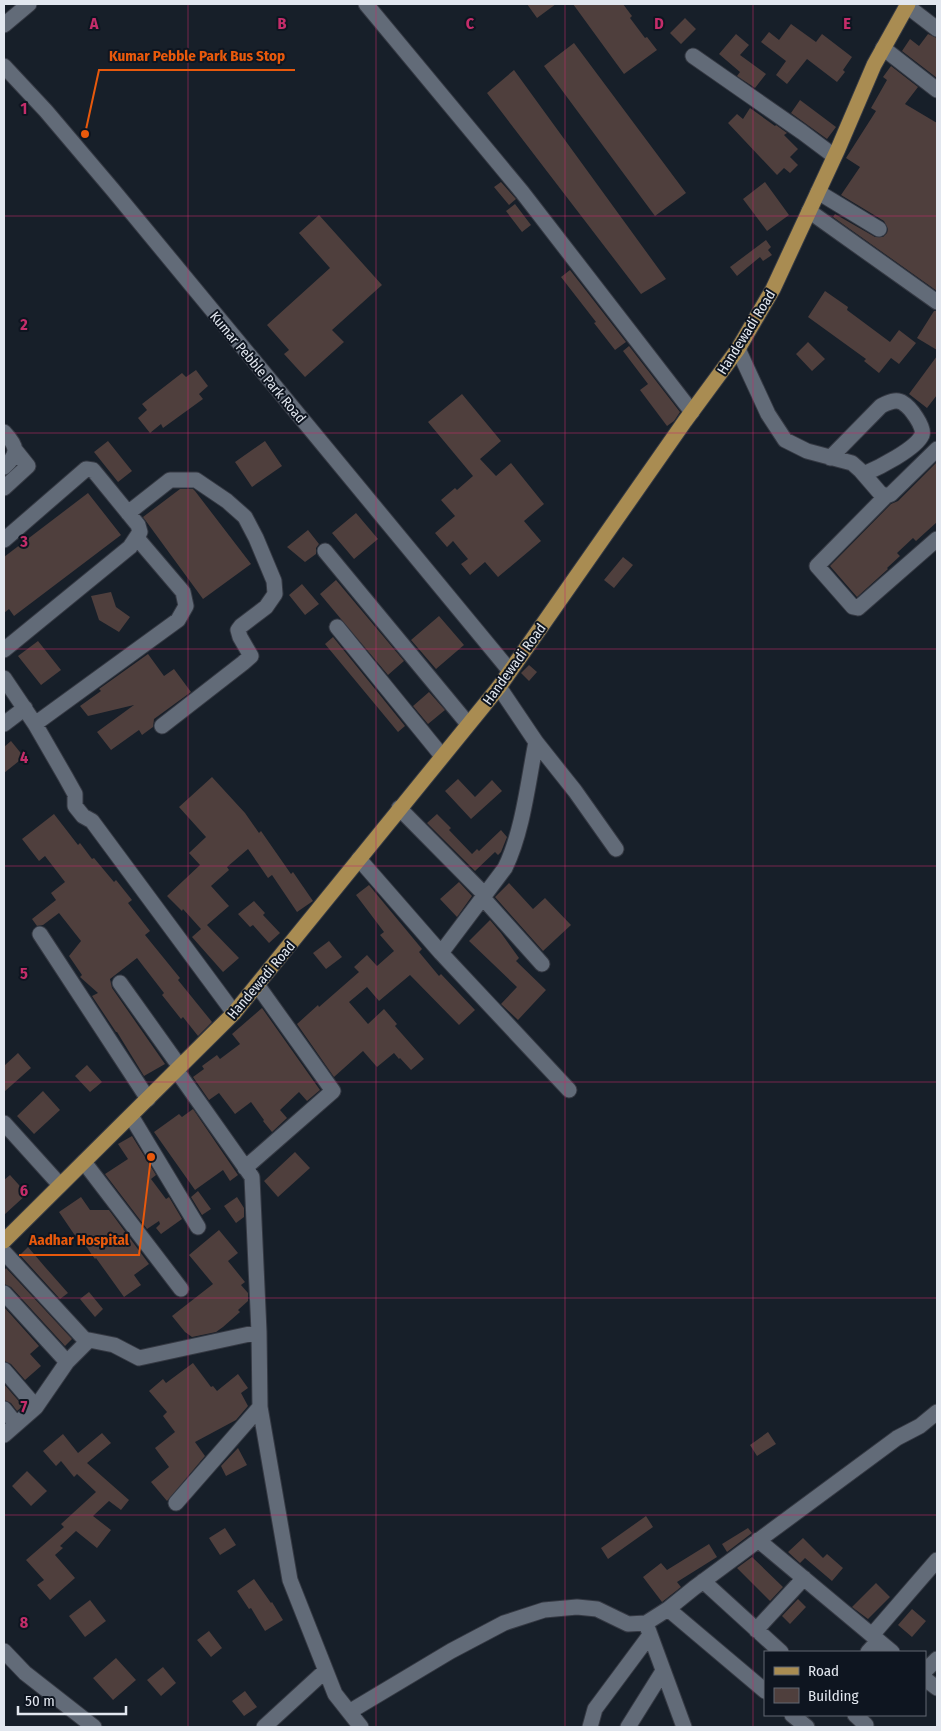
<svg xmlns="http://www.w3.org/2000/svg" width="941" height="1731" font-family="'Fira Sans Condensed',sans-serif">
	<rect width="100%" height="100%" fill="#171f29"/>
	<path fill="#4f3f3d" d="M527,4H556L537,18Z
		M573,4H623L632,16L630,18L645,38L647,37L657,50L624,74Z
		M685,18L696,29L681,44L670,33Z
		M791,24L816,42L822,34L852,57L843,70L845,72L837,82L807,59L787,84L776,75L786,61L761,42L769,32L779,40Z
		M736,34L749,45L740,55L766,74L755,88L737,76L740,72L719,54Z
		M928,34L937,38V78L902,51L910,39L919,46Z
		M574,43L686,193L655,216L544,66Z
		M891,66L918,87L905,104L937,123V291L833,217L835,214L875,237H883L887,233L888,229L884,221L841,195L860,167L846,158L876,111L871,108L887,80L883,77Z
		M514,70L666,279L641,294L487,93Z
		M800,100L836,127L827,139L791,113Z
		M750,108L775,126L776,125L787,133L784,135L798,149L790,157L798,165L790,173L784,168L777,175L728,123L737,114L743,119Z
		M501,182L516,199L509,205L494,187Z
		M765,182L789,215L767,231L743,199Z
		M515,204L531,225L522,232L506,211Z
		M319,215L382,285L332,330L344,342L305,377L284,354L289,350L267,325L330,268L299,233Z
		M766,240L771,247L768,250L772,255L763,261L760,257L737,276L730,267Z
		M570,270L626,342L615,350L594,323L596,322L561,277Z
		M825,291L848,307L847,310L890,342L899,330L916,343L899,364L891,358L879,373L864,361L866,359L808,317Z
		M934,311H937V350L917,338Z
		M808,342L825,359L812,371L796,354Z
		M629,346L680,412L674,421L667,426L640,390L648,384L623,351Z
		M937,356V395L927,408L909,394Z
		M196,370L208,386L199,394L203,399L163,428L161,424L150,433L138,418L147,410L142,404L182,373L186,377Z
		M462,394L501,441L480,459L496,476L511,463L544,504L524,521L541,541L498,577L485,562L470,575L461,564L468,559L453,541L447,547L435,533L455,516L441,500L455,488L457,490L473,476L428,422Z
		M108,441L132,471L118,482L94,452Z
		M265,441L282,466L252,487L235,462Z
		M937,462V522L916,541L913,538L897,553L900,556L887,568L888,569L857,597L830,566L891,504L898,501Z
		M180,489H193L195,491L251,564L203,599L143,517Z
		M88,493L121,535L14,616L9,609L4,613V557Z
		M356,513L378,539L354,559L332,533Z
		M308,530L319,544L316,548V554L305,562L287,547Z
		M623,557L633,565L614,588L604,580Z
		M336,580L404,661L388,675L320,594Z
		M302,584L319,604L305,615L289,595Z
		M111,592L116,607L130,617L119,632L99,620L91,596Z
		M439,616L464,645L436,669L411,640Z
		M333,637L405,726L398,732L325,644Z
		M38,641L61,670L41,685L18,656Z
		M148,654L164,676L174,669L191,692L154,719L153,727L142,735L139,730L111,750L97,732L134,705L88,716L80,706L101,691L99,689Z
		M529,665L537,672L529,681L521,673Z
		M429,692L445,710L428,724L413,706Z
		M11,741L24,757L4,773V747Z
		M212,777L245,813L259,833L261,831L291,874L293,872L313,901L297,912L272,875L268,878L248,849L227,867L229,870L211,886L229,906L207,925L239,958L223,972L192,937L201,929L183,909L182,911L167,896L200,865L189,853L206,837L179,807Z
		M458,779L475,797L492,780L502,791L471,819L445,791Z
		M54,814L78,845L80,843L92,859L94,858L114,882L116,880L132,900L128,903L150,931L145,935L180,978L178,980L212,1022L198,1036L183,1017L181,1019L162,995L164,993L137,958L110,979L112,988L165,1064L144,1076L117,1032H116L92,996L98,993L80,977L82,975L69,956L81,941L59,913L43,925L37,926L32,919L56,900L51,893L65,882L45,856L39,861L22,839Z
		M437,814L451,828L449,830L472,854L477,849L479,851L501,830L507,837L501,852L498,855L495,852L475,871L427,823Z
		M459,882L472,896L457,917L440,899Z
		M509,883L533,909L545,898L571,925L543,951L495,897Z
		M369,885L422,949L419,952L439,976L441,974L475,1010L459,1025L410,975L379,1001L367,987L349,1002L368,1024L384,1009L397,1024L395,1026L424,1059L411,1070L400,1058L399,1059L394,1053L377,1067L363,1051L334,1077L297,1024L318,1005L319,1007L359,972L354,967L367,955L377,966L394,951L380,935L384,932L356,895Z
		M254,901L265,913L263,915L280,933L269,943L253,925L250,927L238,914Z
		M490,920L501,933L519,958L516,961L546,990L518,1020L501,1004L517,987L469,941Z
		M329,941L342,957L326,969L313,953Z
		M262,1008L320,1090L307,1101L299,1092L280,1110L287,1118L272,1132L263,1121L264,1120L251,1102L235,1114L219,1093L209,1100L193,1077L204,1069L202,1066L217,1055L220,1059L240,1044L232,1034Z
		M18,1053L31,1068L4,1092V1066Z
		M87,1065L102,1082L90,1092L75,1076Z
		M43,1091L60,1110L34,1134L17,1116Z
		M193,1109L238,1175L230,1181L223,1170L195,1190L154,1132L179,1114L182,1117Z
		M132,1136L156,1175L151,1179L166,1199L169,1197L182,1219L161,1234L156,1228L160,1224L159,1221L147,1229L105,1174L128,1159L118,1144Z
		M295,1152L310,1168L278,1197L264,1181Z
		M10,1175L27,1194L4,1215V1180Z
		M198,1191L211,1209L202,1215L191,1197Z
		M81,1197L90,1210H109L149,1264L134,1275L141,1285L124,1297L96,1258L95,1259L78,1235L76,1237L59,1212Z
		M237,1197L244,1208V1217L236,1223L224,1206Z
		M219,1230L238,1253L228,1261L245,1282L241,1285L248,1293V1301L238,1310L240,1312L223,1327L216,1332L192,1337L185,1332L172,1316L213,1284L189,1255Z
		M28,1247L45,1267L68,1293L60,1299L20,1255Z
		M6,1268L72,1339L65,1346L11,1287L4,1284V1271Z
		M89,1292L103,1309L95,1317L80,1299Z
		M4,1307L39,1346L30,1354L41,1366L25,1380L11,1364L4,1361Z
		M193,1363L211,1387L213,1386L217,1391L238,1374L248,1388L241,1393L248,1406L236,1420L195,1442L205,1456L167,1501L151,1482L169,1467L155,1448L175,1432L163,1416L167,1412L149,1391L163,1379L166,1383Z
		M4,1384L23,1406L17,1411L11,1403L4,1400Z
		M768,1432L776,1444L757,1456L750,1445Z
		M102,1433L111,1443L87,1463L129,1500L121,1510L109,1501L93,1516L111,1530L97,1548L76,1531L60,1546L63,1548L55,1555L75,1578L50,1600L37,1585L44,1580L26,1560L64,1527L61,1524L96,1492L77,1474L74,1477L61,1461L56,1466L43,1451L63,1434L78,1453Z
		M238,1448L247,1465L226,1476L221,1466Z
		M27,1471L47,1491L31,1506L12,1486Z
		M646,1516L653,1527L608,1559L601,1548Z
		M225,1528L236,1545L220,1555L209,1538Z
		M748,1528L752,1533L727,1552L722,1544Z
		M803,1538L823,1558L827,1554L843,1568L832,1581L805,1558L800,1563L788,1552Z
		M709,1544L717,1557L677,1582L681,1587L662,1602L643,1577L661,1563L667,1570Z
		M752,1557L783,1587L770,1601L737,1568Z
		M254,1579L271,1603L272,1602L283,1620L265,1631L251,1608L249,1609L237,1591Z
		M876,1583L890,1597L868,1619L852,1607Z
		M798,1599L806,1607L790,1624L782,1616Z
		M90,1600L106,1621L85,1637L69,1616Z
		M912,1609L926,1621L912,1637L898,1625Z
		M209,1631L222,1648L211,1657L197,1640Z
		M116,1658L136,1680L113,1700L93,1678Z
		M163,1667L176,1683L161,1696L147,1680Z
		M245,1691L257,1707L244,1716L232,1701Z"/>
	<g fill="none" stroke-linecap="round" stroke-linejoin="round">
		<g stroke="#353943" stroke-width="17">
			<path id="minor" d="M366,4L522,192L692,412
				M907,6L937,29
				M4,25L29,4
				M883,48L937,90
				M693,56L802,132L834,156
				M4,66L46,111L113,190L510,671
				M818,192L879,229
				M809,211L937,302
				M738,349L768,414L785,440L807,451L852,463L861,471L880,493L886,496L891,494L937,449
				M4,432C17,446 20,453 4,467
				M830,458L881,406C887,403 896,398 903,403C910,407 925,427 922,435C916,449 878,468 864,474
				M4,488L28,466L16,451
				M886,496L817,566L853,607L858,608L937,539
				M128,513L170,480H196L227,501L245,517L256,538L274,581L275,594L266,607L241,626L238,630L240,637L251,656L243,663L162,726
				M4,540L86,469L93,470L98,476L138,525L140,532L130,547L4,650
				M325,551L468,724
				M337,627L442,756
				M4,678L35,724L65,776L75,794V806L83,816L92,821L234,1013
				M499,687L536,742L575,791L616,849
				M4,724L25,708
				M35,724L178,620L186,606L183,592L137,538
				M399,808L485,895
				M359,859L441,953L505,868C523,831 528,782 536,742
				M483,898L542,964
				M40,934L148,1099
				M441,953L569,1090
				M120,983L180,1067
				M177,1071L252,1177L259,1332
				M131,1116L198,1227
				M4,1123L60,1185
				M84,1162L181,1289
				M245,1168L333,1091L258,986
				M4,1252L87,1342
				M4,1293L67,1362
				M4,1370L36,1407
				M4,1409L16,1424
				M4,1435L36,1407L67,1362L89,1340L114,1345L139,1358L259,1332L260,1407L290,1580L335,1694L361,1727
				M176,1503L260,1407
				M758,1540L892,1652
				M703,1581L781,1652
				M668,1609L765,1691
				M648,1629L684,1727
				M756,1630L804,1578
				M872,1635L937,1560
				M4,1651L25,1673L94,1727
				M868,1652L878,1641
				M925,1671L937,1659
				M925,1679L937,1688
				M349,1712L451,1651L504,1623L544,1610L577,1607L597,1609L628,1624L646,1623L668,1609L694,1588L897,1438L920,1426L937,1412
				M792,1715L807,1727
				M855,1715L866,1725L863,1727
				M264,1727L325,1671
				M590,1727L595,1709L650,1635
				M628,1727L663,1671"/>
		</g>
		<g stroke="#353943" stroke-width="17">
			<path id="major" d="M4,1241L234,1013L499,687L685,421L738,349L773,289L838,149L874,65L908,4"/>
		</g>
		<use href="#minor" stroke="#626b78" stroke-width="15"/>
		<use href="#major" stroke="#a98c52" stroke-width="15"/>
	</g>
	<path fill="none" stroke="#c52d6a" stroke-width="1" stroke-opacity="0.55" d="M188,4V1727M376,4V1727M565,4V1727M753,4V1727M4,216H937M4,433H937M4,649H937M4,866H937M4,1082H937M4,1298H937M4,1515H937"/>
	<g text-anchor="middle" stroke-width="4" stroke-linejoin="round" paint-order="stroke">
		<g font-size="14" fill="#e2e7ef" stroke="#0e1520">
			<text transform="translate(746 332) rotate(-58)" y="5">Handewadi Road</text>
			<text transform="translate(258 367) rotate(50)" y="5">Kumar Pebble Park Road</text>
			<text transform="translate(514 664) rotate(-54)" y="5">Handewadi Road</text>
			<text transform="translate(261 980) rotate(-50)" y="5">Handewadi Road</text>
		</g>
	</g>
	<g font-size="16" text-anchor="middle" font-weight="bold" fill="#c52d6a" stroke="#0e1520" stroke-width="4" stroke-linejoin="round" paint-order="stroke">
		<text x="94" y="29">A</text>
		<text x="282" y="29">B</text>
		<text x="470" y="29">C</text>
		<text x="659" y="29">D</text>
		<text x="847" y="29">E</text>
		<text x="24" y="114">1</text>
		<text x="24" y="330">2</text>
		<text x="24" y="547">3</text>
		<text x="24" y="763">4</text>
		<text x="24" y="979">5</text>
		<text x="24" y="1196">6</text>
		<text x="24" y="1412">7</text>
		<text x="24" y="1628">8</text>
	</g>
	<path fill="none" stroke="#e8590c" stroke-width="2" d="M85 134L99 70H295M151 1157L139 1255H19"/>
	<g fill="#e8590c" stroke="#0e1520" stroke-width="2">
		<circle cx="85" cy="134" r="5"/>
		<circle cx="151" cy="1157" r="5"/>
	</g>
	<g font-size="15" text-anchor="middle" font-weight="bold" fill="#e8590c" stroke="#0e1520" stroke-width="4" stroke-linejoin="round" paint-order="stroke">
		<text x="197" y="61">Kumar Pebble Park Bus Stop</text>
		<text x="79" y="1245">Aadhar Hospital</text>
	</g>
	<rect width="941" height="1731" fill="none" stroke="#e2e7ef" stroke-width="10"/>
	<rect x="764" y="1651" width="162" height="65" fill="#0e1520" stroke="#636973"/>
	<rect x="774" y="1667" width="25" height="8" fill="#a98c52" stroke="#636973"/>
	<text x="808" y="1676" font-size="15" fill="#e2e7ef">Road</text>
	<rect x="774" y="1688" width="25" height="15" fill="#4f3f3d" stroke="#636973"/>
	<text x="808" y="1701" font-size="15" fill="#e2e7ef">Building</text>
	<path d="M18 1706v8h108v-8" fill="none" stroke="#e2e7ef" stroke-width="2.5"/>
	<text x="25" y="1706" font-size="15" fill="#e2e7ef" stroke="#0e1520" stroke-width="4" paint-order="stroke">50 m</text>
</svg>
